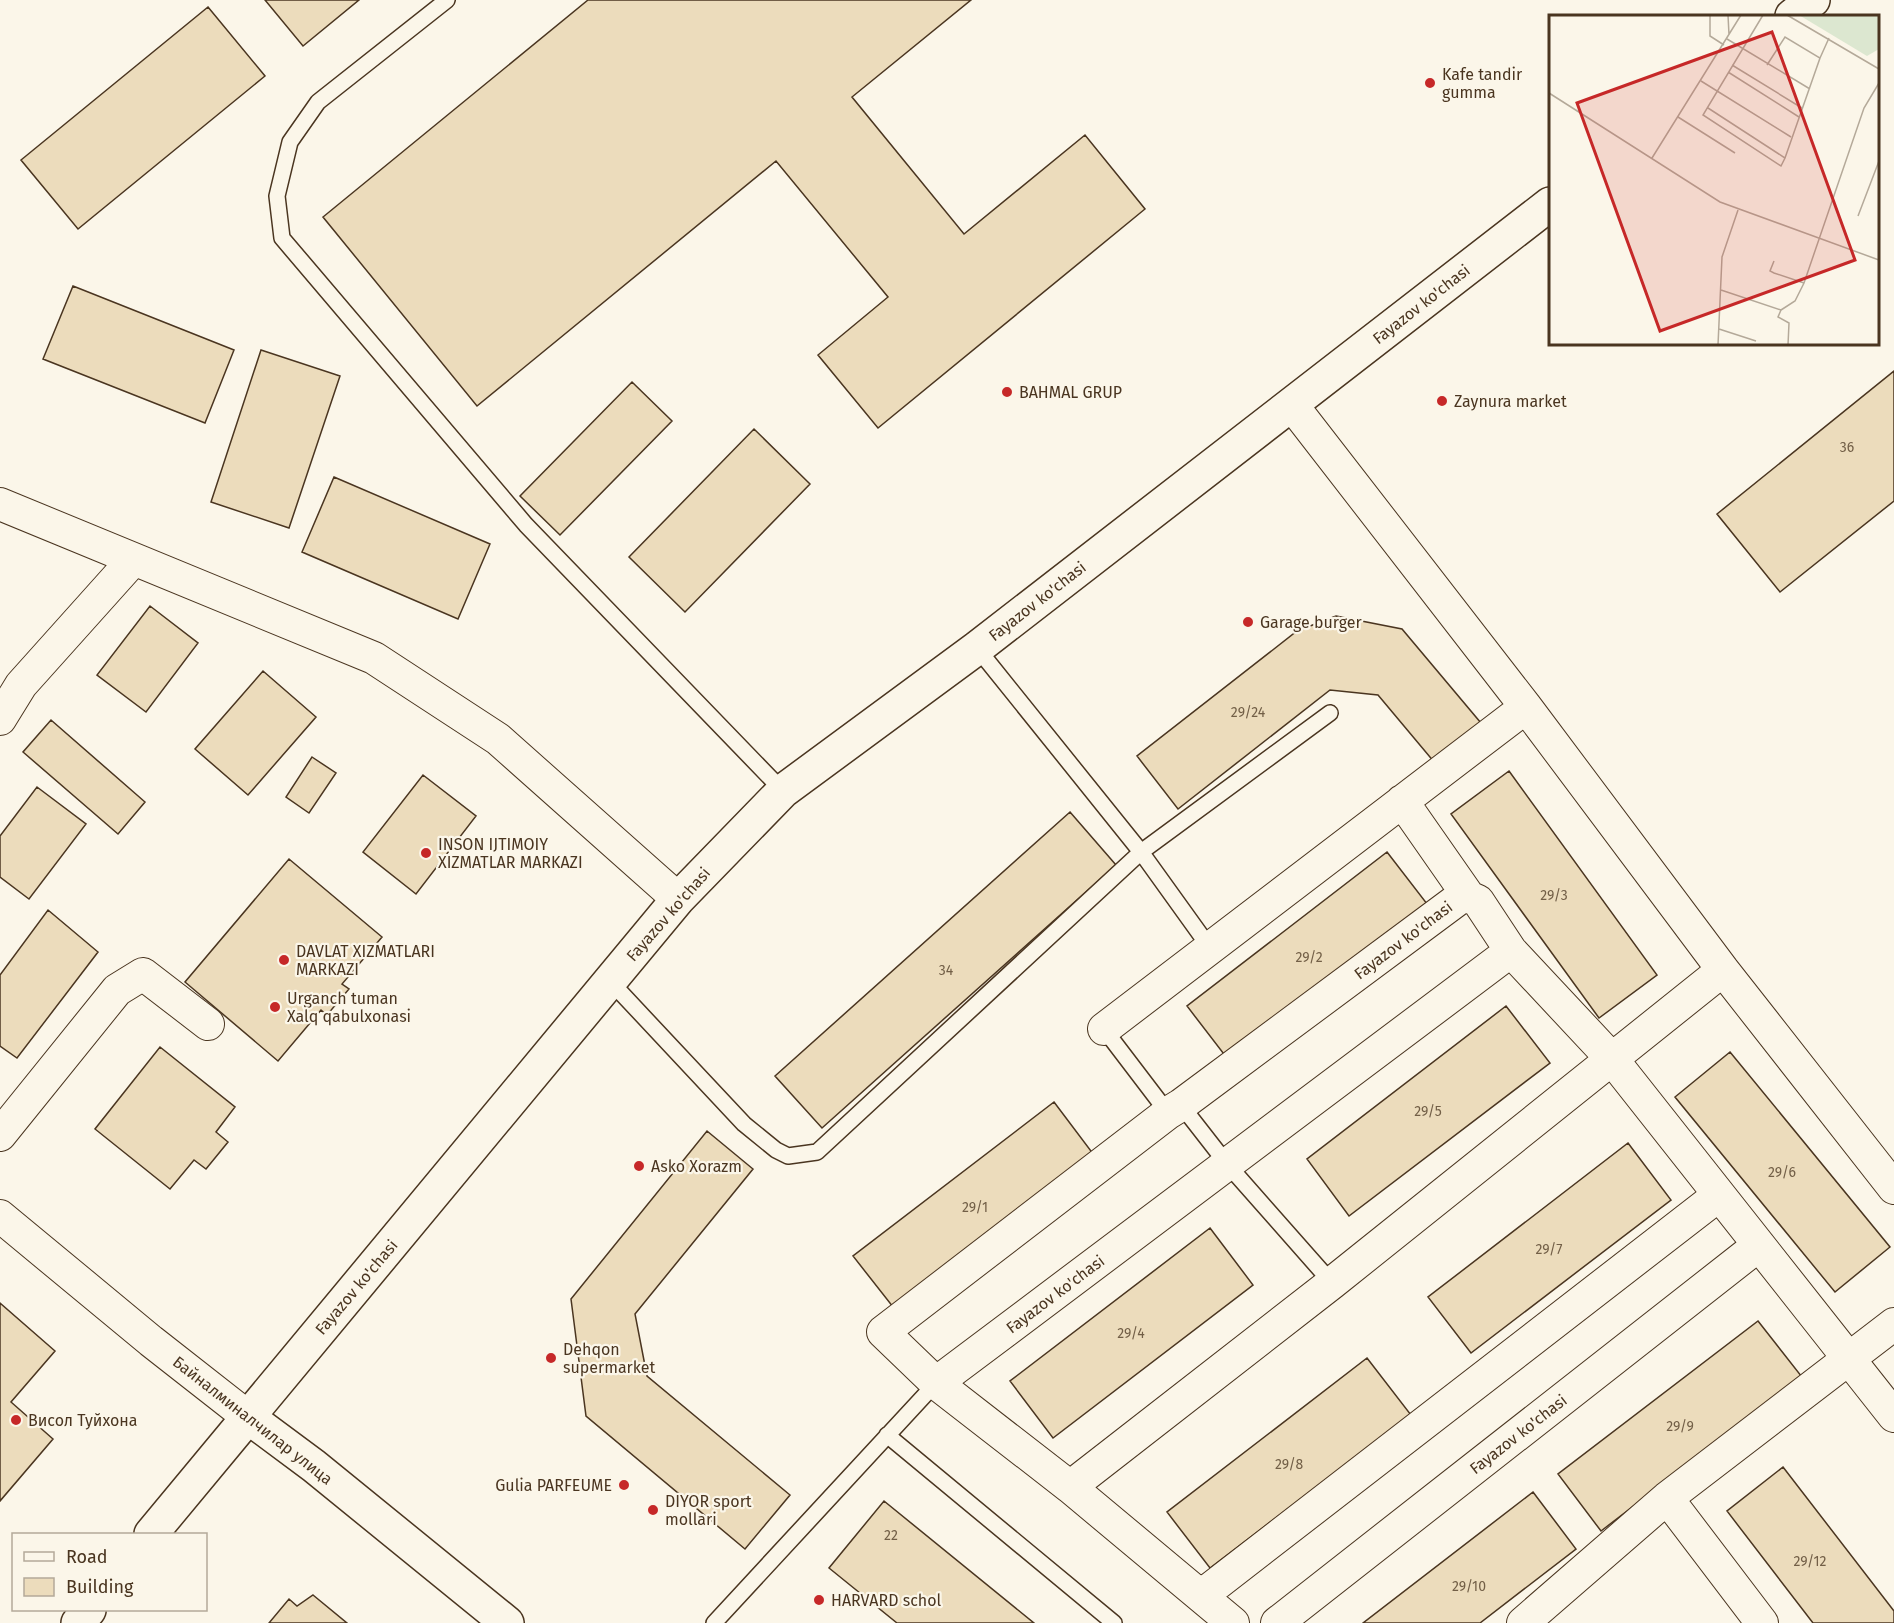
<svg xmlns="http://www.w3.org/2000/svg" width="1894" height="1623" font-family="'Fira Sans',sans-serif">
	<rect width="100%" height="100%" fill="#fbf6e9"/>
	<path fill="#ecdcbc" stroke="#4a3520" stroke-width="1.5" d="M265,0H359L303,46Z
		M588,0H971L852,97L964,234L1085,135L1145,209L878,428L818,355L888,297L776,161L477,406L323,217Z
		M208,7L265,76L78,229L21,160Z
		M73,286L234,350L205,423L43,359Z
		M261,350L340,376L289,528L211,502Z
		M1894,371V501L1780,592L1717,514Z
		M632,382L672,421L560,535L520,496Z
		M754,429L810,484L685,612L629,557Z
		M334,477L490,544L458,619L302,552Z
		M150,606L198,643L146,712L97,675Z
		M1336,616L1402,629L1486,729L1440,769L1378,695L1330,690L1178,809L1137,756L1297,631Z
		M263,671L316,717L248,795L195,749Z
		M51,720L145,802L118,834L23,752Z
		M312,757L336,773L309,813L286,797Z
		M1509,771L1657,975L1599,1018L1451,814Z
		M423,775L476,816L416,894L363,852Z
		M37,787L86,824L29,899L0,877V836Z
		M1070,812L1116,865L822,1128L775,1076Z
		M1387,852L1431,909L1230,1062L1187,1006Z
		M289,859L382,937L342,984L349,989L327,1015L321,1010L278,1061L185,982Z
		M48,910L98,952L17,1058L0,1046V975Z
		M1506,1006L1550,1063L1349,1216L1307,1159Z
		M160,1047L235,1107L216,1132L228,1142L206,1169L194,1160L170,1189L95,1129Z
		M1730,1052L1890,1247L1835,1292L1675,1097Z
		M1054,1102L1097,1159L897,1312L853,1256Z
		M707,1131L753,1169L635,1314L647,1376L790,1495L745,1549L586,1416L571,1299Z
		M1628,1143L1671,1200L1471,1353L1428,1297Z
		M1210,1228L1253,1285L1053,1438L1010,1381Z
		M0,1303L55,1351L11,1402L53,1439L0,1501Z
		M1758,1321L1802,1377L1601,1531L1558,1474Z
		M1367,1358L1411,1415L1210,1568L1167,1512Z
		M1783,1467L1894,1611V1623H1813L1727,1511Z
		M1533,1492L1576,1549L1480,1623H1363Z
		M884,1501L1034,1623H897L829,1568Z
		M313,1595L347,1623H269L289,1599L297,1606Z"/>
	<g fill="none" stroke-linecap="round" stroke-linejoin="round">
		<g stroke="#4a3520" stroke-width="18">
			<path id="service" d="M447,0L318,102L290,142L277,196L282,238L526,525L783,791
				M1210,948L1141,852L1330,713
				M610,981L744,1124L776,1150L788,1156L817,1152L1141,852L977,648
				M1104,1029L1168,1113
				M1181,1105L1227,1164L1332,1283
				M887,1435L1114,1623
				M714,1623L936,1383"/>
		</g>
		<g stroke="#4a3520" stroke-width="34">
			<path id="minor" d="M1292,405L1526,707L1723,970L1894,1188
				M0,504L374,658L498,739L678,899
				M0,719L21,685L133,560
				M1402,801L1469,897
				M1511,951L936,1383L883,1332L1168,1113L1181,1105L1461,897H1469L1478,901L1511,951L1612,1059L1894,1416
				M1104,1029L1526,707
				M0,1135L117,990L143,974L208,1024
				M0,1216L151,1341L248,1417
				M936,1383L1070,1487L1233,1623
				M1070,1487L1332,1283L1723,970
				M1667,1498L1762,1623
				M1201,1596L1719,1195
				M1277,1623L1759,1245
				M1523,1623L1667,1498L1894,1324"/>
		</g>
		<g stroke="#4a3520" stroke-width="36">
			<path id="tertiary" d="M248,1417L314,1466L507,1623"/>
		</g>
		<g stroke="#4a3520" stroke-width="36">
			<path id="secondary" d="M1792,16L1813,0
				M151,1534L678,899L783,791L977,648L1550,204
				M78,1623L89,1610"/>
		</g>
		<use href="#service" stroke="#fbf6e9" stroke-width="15"/>
		<use href="#minor" stroke="#fbf6e9" stroke-width="32"/>
		<use href="#tertiary" stroke="#fbf6e9" stroke-width="33"/>
		<use href="#secondary" stroke="#fbf6e9" stroke-width="33"/>
	</g>
	<g fill="#c62828" stroke="#fbf6e9" stroke-width="2">
		<circle cx="1430" cy="83" r="6"/>
		<circle cx="1007" cy="392" r="6"/>
		<circle cx="1442" cy="401" r="6"/>
		<circle cx="1248" cy="622" r="6"/>
		<circle cx="426" cy="853" r="6"/>
		<circle cx="284" cy="960" r="6"/>
		<circle cx="275" cy="1007" r="6"/>
		<circle cx="639" cy="1166" r="6"/>
		<circle cx="551" cy="1358" r="6"/>
		<circle cx="16" cy="1420" r="6"/>
		<circle cx="624" cy="1485" r="6"/>
		<circle cx="653" cy="1510" r="6"/>
		<circle cx="819" cy="1600" r="6"/>
	</g>
	<g text-anchor="middle" stroke-width="4.5" stroke-linejoin="round" paint-order="stroke">
		<g font-size="14" fill="#725f47">
			<text x="1847" y="452">36</text>
			<text x="1248" y="717">29/24</text>
			<text x="1554" y="900">29/3</text>
			<text x="1309" y="962">29/2</text>
			<text x="946" y="975">34</text>
			<text x="1428" y="1116">29/5</text>
			<text x="1782" y="1177">29/6</text>
			<text x="975" y="1212">29/1</text>
			<text x="1549" y="1254">29/7</text>
			<text x="1131" y="1338">29/4</text>
			<text x="1680" y="1431">29/9</text>
			<text x="1289" y="1469">29/8</text>
			<text x="891" y="1540">22</text>
			<text x="1810" y="1566">29/12</text>
			<text x="1469" y="1591">29/10</text>
		</g>
		<g font-size="16" fill="#4a3520" stroke="#fbf6e9" text-anchor="start">
			<text x="1442" y="80">Kafe tandir<tspan x="1442" dy="18">gumma</tspan></text>
			<text x="1019" y="398">BAHMAL GRUP</text>
			<text x="1454" y="407">Zaynura market</text>
			<text x="1260" y="628">Garage burger</text>
			<text x="438" y="850">INSON IJTIMOIY<tspan x="438" dy="18">XIZMATLAR MARKAZI</tspan></text>
			<text x="296" y="957">DAVLAT XIZMATLARI<tspan x="296" dy="18">MARKAZI</tspan></text>
			<text x="287" y="1004">Urganch tuman<tspan x="287" dy="18">Xalq qabulxonasi</tspan></text>
			<text x="651" y="1172">Asko Xorazm</text>
			<text x="563" y="1355">Dehqon<tspan x="563" dy="18">supermarket</tspan></text>
			<text x="28" y="1426">Висол Туйхона</text>
			<text x="612" y="1491" text-anchor="end">Gulia PARFEUME</text>
			<text x="665" y="1507">DIYOR sport<tspan x="665" dy="18">mollari</tspan></text>
			<text x="831" y="1606">HARVARD schol</text>
		</g>
		<g font-size="16" fill="#4a3520" stroke="#fbf6e9">
			<text transform="translate(1421 304) rotate(-38)" y="6">Fayazov ko'chasi</text>
			<text transform="translate(1037 601) rotate(-38)" y="6">Fayazov ko'chasi</text>
			<text transform="translate(668 914) rotate(-49)" y="6">Fayazov ko'chasi</text>
			<text transform="translate(1403 940) rotate(-37)" y="6">Fayazov ko'chasi</text>
			<text transform="translate(356 1287) rotate(-50)" y="6">Fayazov ko'chasi</text>
			<text transform="translate(1055 1294) rotate(-37)" y="6">Fayazov ko'chasi</text>
			<text transform="translate(253 1420) rotate(38)" y="6">Байналминалчилар улица</text>
			<text transform="translate(1518 1434) rotate(-38)" y="6">Fayazov ko'chasi</text>
		</g>
	</g>
	<g transform="translate(1549 15)">
		<rect width="330" height="330" fill="#fbf6e9"/>
		<path d="M250,0H330V34L318,41Z" fill="#dce7d0"/>
		<path fill="none" stroke="#b4a999" stroke-width="1.5" d="M161,0V21L175,30M179,0L180,20M238,0L330,54M178,24L261,74M271,43L280,23M183,50L253,93M218,50L236,22L271,43L236,143M179,57L250,102M152,66L242,122M0,78L171,187L330,245M159,93L236,143L232,151L154,100L214,0M129,102L186,138M103,143L192,0M309,201L330,146M225,246L221,256L225,258L255,268M172,275L232,295M232,295L246,286L255,268L315,93L330,68M232,295L229,302L240,308L239,330M170,314L207,326M169,330L173,242L189,195"/>
		<path fill="#c62828" fill-opacity="0.15" stroke="#c62828" stroke-width="3" d="M223,17L306,245L111,316L28,88Z"/>
		<rect width="330" height="330" fill="none" stroke="#4a3520" stroke-width="3"/>
	</g>
	<rect x="12" y="1533" width="195" height="78" fill="#fbf6e9" stroke="#b4a999" stroke-width="1.5"/>
	<rect x="24" y="1552" width="30" height="9" fill="#fbf6e9" stroke="#b4a999" stroke-width="1.5"/>
	<text x="66" y="1563" font-size="18" fill="#4a3520">Road</text>
	<rect x="24" y="1578" width="30" height="18" fill="#ecdcbc" stroke="#b4a999" stroke-width="1.5"/>
	<text x="66" y="1593" font-size="18" fill="#4a3520">Building</text>
</svg>
